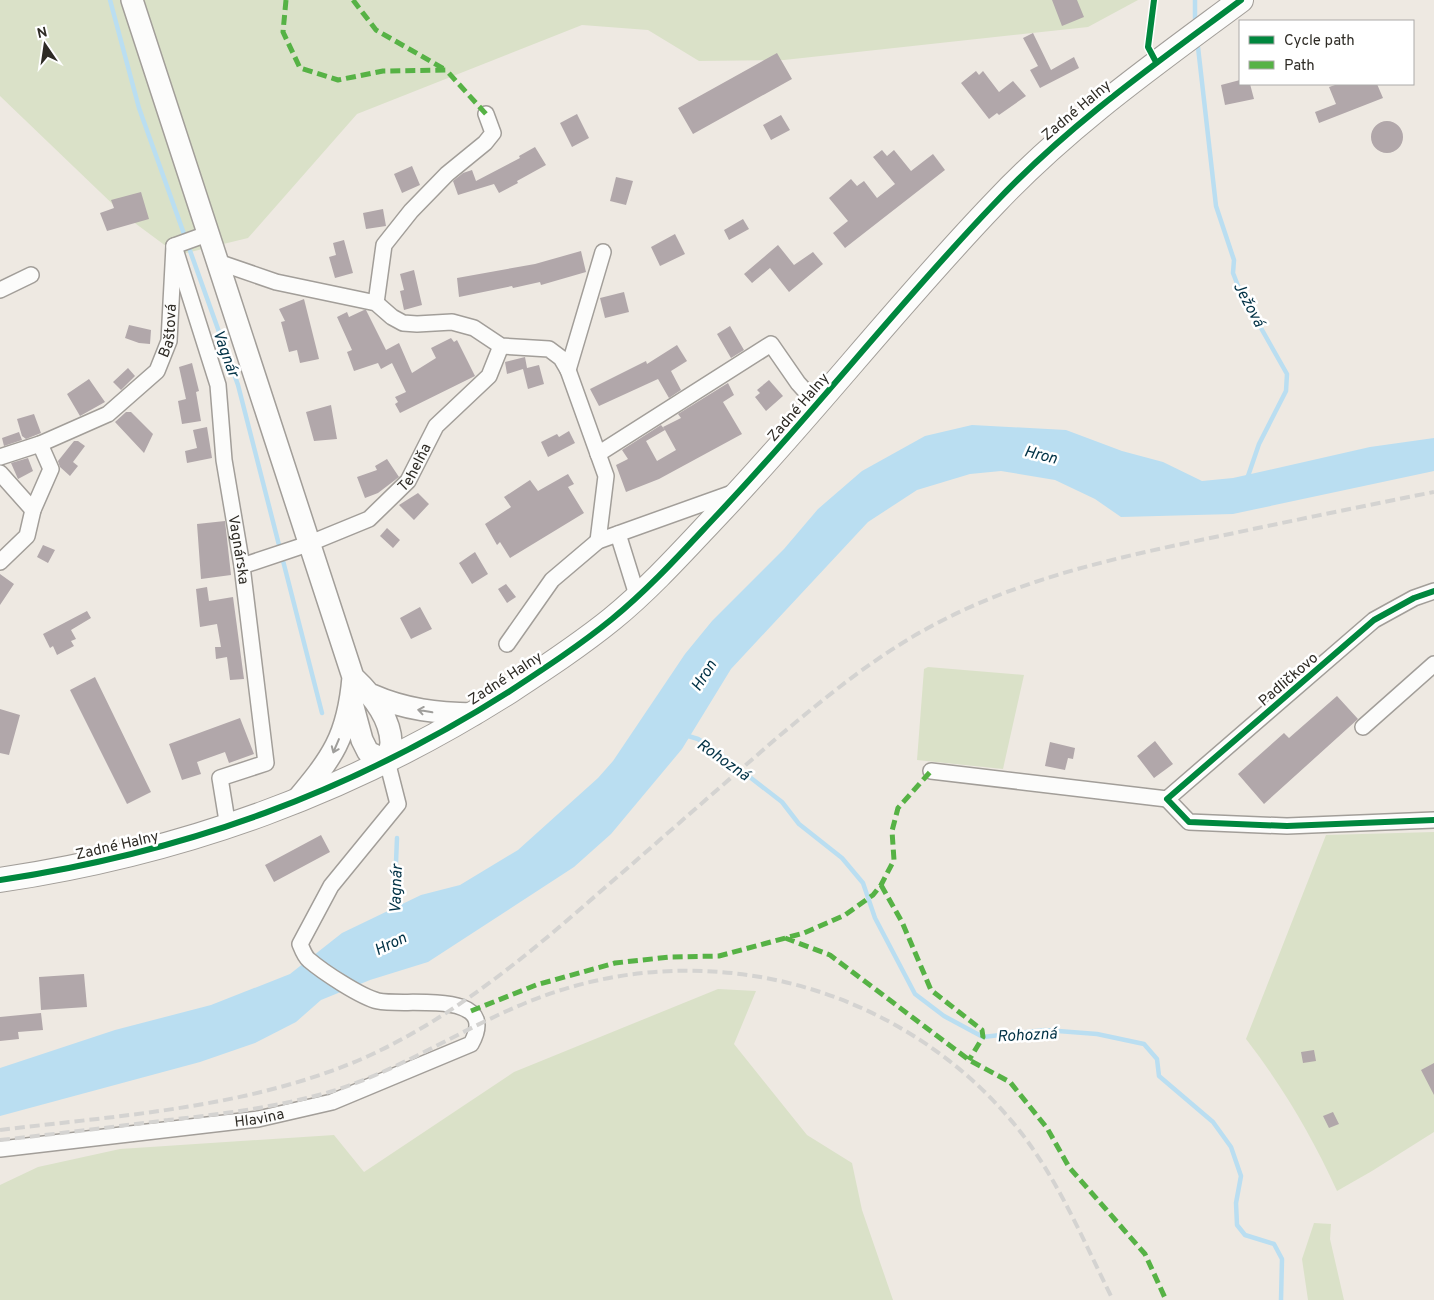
<svg xmlns="http://www.w3.org/2000/svg" width="1434" height="1300" font-family="Overpass,sans-serif">
	<rect width="100%" height="100%" fill="#eee9e2"/>
	<path fill="#dae1c8" d="M0,0H1138L1088,27L784,60L699,61L648,30L582,25L357,114L248,238L178,255L124,215L0,96Z
		M928,667L1024,675L1003,769L917,760L924,669Z
		M1434,832V1132L1372,1171L1337,1191C1312,1136 1283,1087 1246,1039L1326,835Z
		M718,989L756,991L734,1044L807,1135L852,1163L862,1210L893,1300H0V1185L38,1167L120,1149L334,1135L364,1172L514,1072Z
		M1314,1223L1331,1224L1330,1239L1344,1300H1308L1302,1259Z"/>
	<path fill="#badef1" d="M972,425L1066,430L1122,451L1163,462L1202,481L1233,478L1370,447L1434,438V471L1233,514L1121,517L1095,499L1055,480L1001,471L970,474L917,490L868,522L731,669L682,749L611,834L574,867L428,962L370,980L321,1000L296,1022L255,1043L200,1062L0,1116V1068L115,1030L211,1005L290,974L342,933L421,895L460,885L518,850L598,778L613,761L685,654L712,621L784,549L818,509L862,471L925,436Z"/>
	<g fill="none" stroke-linecap="round" stroke-linejoin="round">
		<path stroke="#badef1" stroke-width="4.5" d="M110,0L139,108L238,385L322,713
			M1195,19V0
			M1198,47L1216,206L1234,260L1233,273L1240,291L1287,374L1286,391L1259,444L1247,479
			M685,735L698,739L715,750L782,802L799,824L842,858L863,883L875,918L915,994L944,1016L983,1037L1045,1030L1097,1034L1144,1044L1157,1059L1159,1076L1213,1122L1231,1147L1241,1176L1236,1203L1237,1225L1245,1235L1274,1244L1282,1259L1281,1300
			M394,911L397,838"/>
	</g>
	<path fill="#b1a7aa" fill-rule="evenodd" d="M1052,0H1077L1084,17L1062,26Z
		M1033,33L1051,70L1074,57L1079,68L1040,88L1030,70L1038,66L1023,38Z
		M777,53L792,79L693,134L678,108Z
		M976,71L979,75L983,71L999,92L1013,81L1026,96L999,115L997,113L989,119L961,83Z
		M1240,80V84H1250L1254,99L1225,105L1221,85Z
		M1338,84H1377L1383,98L1319,123L1315,112L1336,104L1329,87Z
		M577,114L589,138L572,147L560,123Z
		M781,115L790,130L771,140L763,125Z
		M1371 137a16 16 0 1 1 32 0a16 16 0 1 1-32 0Z
		M535,147L546,165L517,181L518,183L499,193L494,184L458,195L453,181L463,173L472,170L476,181L520,158L519,156Z
		M882,150L887,156L894,150L911,171L933,154L945,170L845,248L833,233L848,221L829,198L851,179L857,186L864,181L877,198L895,184L873,157Z
		M412,166L420,185L402,193L394,174Z
		M616,177L633,181L626,205L610,201Z
		M141,192L149,219L107,231L100,213L114,208L111,200Z
		M383,209L386,226L366,229L363,213Z
		M743,219L749,229L729,240L724,230Z
		M675,234L685,254L660,266L651,247Z
		M344,240L353,273L335,278L329,257L336,255L333,243Z
		M778,245L794,265L813,252L823,264L789,292L770,268L752,283L744,274Z
		M581,251L586,272L541,285L540,282L513,288L512,286L459,297L457,278L535,264Z
		M414,270L422,305L404,310L400,291L404,290L400,274Z
		M624,292L629,312L605,318L600,298Z
		M304,299L319,359L300,363L297,350L289,352L281,322L285,321L279,309Z
		M364,310H366L386,350L399,343L412,373L436,358L431,348L451,338L454,342L457,340L475,376L400,413L395,404L398,402L395,397L406,392L392,363L381,369L378,363L354,371L347,352L352,350L337,317L347,312L349,317Z
		M129,325L151,330L150,344L139,343L125,338Z
		M730,326L744,350L731,358L717,334Z
		M677,345L687,361L671,371L681,390L669,398L658,379L599,406L590,389L646,361L647,364Z
		M525,357L527,368L539,365L544,384L528,389L523,369L507,374L505,362Z
		M192,363L199,391L196,392L201,421L182,424L178,401L186,399L179,367Z
		M128,368L135,376L121,390L113,382Z
		M89,379L105,402L80,416L67,394Z
		M769,380L783,396L766,411L755,397L760,393L757,390Z
		M728,383L734,395L723,402L742,434L659,479L626,492L616,465L628,459L622,450L661,425L665,430L663,427L681,418L678,414ZM665,430L676,450L657,461L646,441Z
		M331,405L337,439L314,441L306,412Z
		M126,412H131L153,434L144,453L115,422Z
		M34,414L41,433L26,439L22,436L17,419Z
		M207,427L212,458L187,463L185,451L197,448L193,430Z
		M569,431L575,443L548,457L541,442L557,434L559,437Z
		M19,432L22,440L4,446L2,438Z
		M74,441H78L85,446L73,462L78,466L70,476L60,467L58,461Z
		M28,458L33,471L18,479L11,463Z
		M387,459L399,477L378,493L365,498L357,477L377,470L375,466Z
		M568,474L574,484L568,487L584,513L510,558L500,542L497,545L485,524L511,507L504,497L530,480L538,491Z
		M418,493L429,504L414,520L399,505Z
		M225,521L231,575L201,579L197,524Z
		M387,528L400,540L393,548L380,536Z
		M43,545L55,550L48,563L37,557Z
		M475,552L488,574L472,584L459,563Z
		M0,574L14,584L0,605Z
		M506,584L516,597L507,603L498,589Z
		M207,587L209,601L233,597L244,679L230,680L227,657L216,659L215,647H221L217,624L200,627L196,589Z
		M420,607L432,629L411,639L400,618Z
		M87,611L91,618L71,630L76,639L71,641L74,646L57,655L53,646L50,648L43,634Z
		M95,677L151,792L127,804L70,690Z
		M1337,696L1358,719L1264,804L1238,774L1284,733L1289,738Z
		M0,709L20,715L9,755L0,753Z
		M240,718L254,754L229,763L225,752L197,762L201,774L182,780L169,744Z
		M1155,741L1173,764L1154,778L1137,756Z
		M1050,742L1075,748L1073,759L1068,758L1065,770L1045,766Z
		M321,835L330,852L274,882L265,865Z
		M84,974L87,1007L41,1010L39,977Z
		M41,1013L43,1030L18,1032L19,1039L0,1041V1017Z
		M1314,1050L1316,1061L1303,1063L1301,1052Z
		M1434,1063V1095L1421,1070Z
		M1333,1112L1339,1124L1329,1128L1323,1116Z"/>
	<g fill="none" stroke-linecap="round" stroke-linejoin="round">
		<g stroke="#a29e99" stroke-width="18">
			<g id="street">
				<path id="s1" d="M174,246L218,385L224,460L242,566L266,763L220,778L228,827"/>
				<path d="M218,262L276,282L376,303L392,317L403,323L417,324L452,322L474,328L501,346L549,349L561,358L568,370L603,252"/>
				<path d="M0,290L31,275"/>
				<path d="M376,303L384,245L411,211L447,174L485,143L493,133L486,114"/>
				<path d="M568,370L606,476L598,541"/>
				<path d="M598,454L771,344L798,383L817,404"/>
				<path id="s2" d="M0,457L40,444L108,414L157,371L169,341L174,246L207,234"/>
				<path d="M0,473L33,510"/>
				<path d="M618,534L637,595"/>
				<path d="M0,562L27,536L33,510L51,469L40,444"/>
				<path id="s3" d="M242,566L308,544L369,519L408,481L436,426L489,376L501,346"/>
				<path d="M507,644L552,580L598,541L735,492"/>
				<path d="M1363,727L1434,664"/>
				<path d="M931,771L1167,799L1374,620L1414,598L1434,591"/>
				<path d="M1167,799L1189,822L1287,826L1434,820"/>
				<path id="s4" d="M0,1149L258,1119L332,1102L471,1044C502,988 404,1007 378,1001C361,997 323,972 309,960C305,957 302,949 300,944L331,886L398,804L387,761"/>
			</g>
		</g>
		<g stroke="#a29e99" stroke-width="24">
			<path id="secondary" d="M132,0L353,677C348,737 332,758 295,802
				M372,695C406,710 437,713 474,714
				M352,703L362,740L368,752L387,761C388,755 391,748 391,742C390,716 370,693 353,677"/>
		</g>
		<g stroke="#a29e99" stroke-width="26">
			<path id="primary" d="M0,880C186,852 351,792 510,691C545,668 580,645 612,619C650,588 684,550 718,514C813,414 898,304 994,204C1068,125 1155,64 1241,0"/>
		</g>
		<use href="#street" stroke="#fcfcfb" stroke-width="15"/>
		<use href="#secondary" stroke="#fcfcfb" stroke-width="21"/>
		<use href="#primary" stroke="#fcfcfb" stroke-width="24"/>
		<path stroke="#d4d3d1" stroke-width="4" stroke-dasharray="10 5" stroke-linecap="butt" d="M0,1130C123,1115 249,1108 364,1058C453,1018 528,955 601,891C660,840 719,788 778,737C826,697 873,658 928,628C1019,578 1119,557 1220,536C1291,521 1363,506 1434,492
			M0,1140C56,1134 112,1127 168,1120C223,1114 279,1107 333,1091C412,1066 480,1016 558,991C725,937 910,993 1019,1130C1059,1181 1084,1242 1113,1300"/>
		<path stroke="#56b245" stroke-width="5" stroke-dasharray="10 5" stroke-linecap="butt" d="M286,0L283,32L300,68L338,80L383,71L446,70L486,114
			M353,0L376,30L446,70
			M881,885L902,922L931,990L982,1030L983,1037L969,1060
			M785,938L830,955L969,1060L1010,1082L1047,1128L1069,1167L1145,1254L1166,1300
			M471,1011L536,985L615,963L670,957L719,956L804,933L845,915L873,895L881,885L894,860L892,831L898,808L931,771"/>
		<g stroke="#fff" stroke-width="9">
			<path id="cycleway" d="M1154,0L1148,47L1156,62
				M1434,591L1414,598L1374,620L1167,799L1189,822L1287,826L1434,820
				M0,880C186,852 351,792 510,691C545,668 580,645 612,619C650,588 684,550 718,514C813,414 898,304 994,204C1068,125 1155,64 1241,0"/>
		</g>
		<use href="#cycleway" stroke="#00873e" stroke-width="6"/>
	</g>
	<defs><path id="oneway-shaft" d="M-6 0H5M1.5-3L5.5 0L1.5 3" fill="none" stroke-width="1.6" stroke-linecap="round" stroke-linejoin="round" transform="scale(1.25)"/></defs>
	<g stroke="#9f9e9b">
		<use href="#oneway-shaft" transform="translate(425 711) rotate(-170)"/>
		<use href="#oneway-shaft" transform="translate(336 746) rotate(113)"/>
	</g>
	<g text-anchor="middle" stroke-width="5" stroke-linejoin="round" paint-order="stroke">
		<g font-size="15" fill="#2e2b25" stroke="#fff">
			<text transform="translate(1076 110) rotate(-40)" y="5">Zadné Halny</text>
			<text dy="5" stroke="none"><textPath href="#s2" startOffset="224">Baštová</textPath></text>
			<text transform="translate(798 407) rotate(-49)" y="5">Zadné Halny</text>
			<text dy="5" stroke="none"><textPath href="#s3" startOffset="205">Tehelňa</textPath></text>
			<text dy="5" stroke="none"><textPath href="#s1" startOffset="312">Vagnárska</textPath></text>
			<text transform="translate(505 678) rotate(-33)" y="5">Zadné Halny</text>
			<text transform="translate(1288 679) rotate(-41)" y="5">Padličkovo</text>
			<text transform="translate(117 845) rotate(-13)" y="5">Zadné Halny</text>
			<text dy="5" stroke="none"><textPath href="#s4" startOffset="261">Hlavina</textPath></text>
		</g>
		<g font-size="16" font-style="italic" fill="#013145" stroke="#fff">
			<text transform="translate(1250 304) rotate(62)" y="6">Ježová</text>
			<text transform="translate(227 353) rotate(70)" y="6">Vagnár</text>
			<text transform="translate(1041 454) rotate(14)" y="6">Hron</text>
			<text transform="translate(703 675) rotate(-58)" y="6">Hron</text>
			<text transform="translate(724 759) rotate(35)" y="6">Rohozná</text>
			<text transform="translate(395 889) rotate(-88)" y="6">Vagnár</text>
			<text transform="translate(390 943) rotate(-26)" y="6">Hron</text>
			<text transform="translate(1027 1034) rotate(-3)" y="6">Rohozná</text>
		</g>
	</g>
	<rect x="1239" y="20" width="175" height="65" fill="#ffffff" stroke="#abaaa8"/>
	<rect x="1249" y="36" width="25" height="8" fill="#00873e" stroke="#abaaa8"/>
	<text x="1284" y="45" font-size="15" fill="#2e2b25">Cycle path</text>
	<rect x="1249" y="61" width="25" height="8" fill="#56b245" stroke="#abaaa8"/>
	<text x="1284" y="70" font-size="15" fill="#2e2b25">Path</text>
	<g transform="translate(45 45) rotate(347)" stroke="#ffffff" stroke-width="4" paint-order="stroke">
	<path d="M0-4L9 19L0 12L-9 19Z" fill="#2e2b25"/>
	<text y="-8" font-size="14" font-weight="bold" text-anchor="middle" fill="#2e2b25">N</text>
	</g>
</svg>
